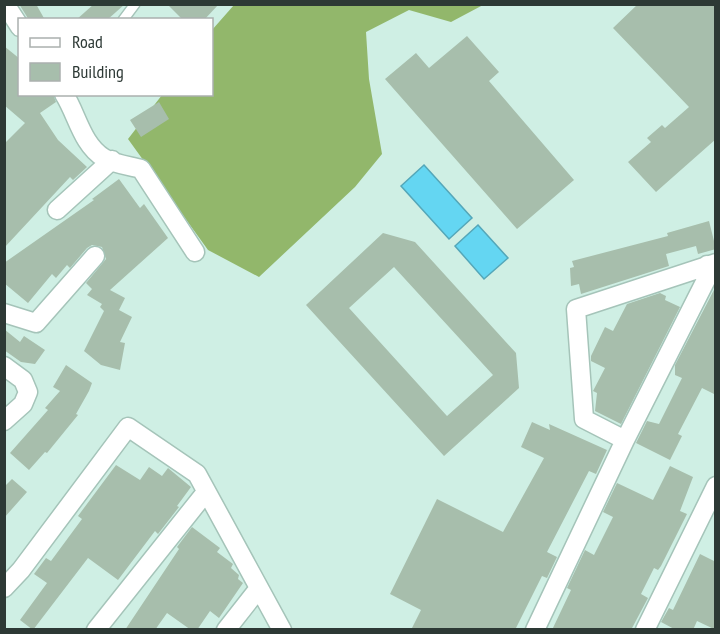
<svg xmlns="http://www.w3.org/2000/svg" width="720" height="634" font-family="'PT Sans Narrow',sans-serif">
	<rect width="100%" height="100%" fill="#cfefe4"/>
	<path fill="#92b76b" d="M234,5H483L451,22L409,10L366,32L369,79L382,154L355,187L259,277L208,250L128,139L162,95L212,94V30Z"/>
	<path fill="#64d6f2" stroke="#54a7b9" stroke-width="1.5" d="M424,165L472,218L449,239L401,186Z
		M478,225L508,258L484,279L455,246Z"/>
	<path fill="#a7beac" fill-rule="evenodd" d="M19,4H36L45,20H29Z
		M94,4H125L107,20H76Z
		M167,4H219L204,20H183Z
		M638,4H716V139L656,192L628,162L651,142L647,138L662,125L665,128L689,107L613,28Z
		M467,36L499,72L489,81L574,180L517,229L385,79L416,53L429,68Z
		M4,46L20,59V94H53L56,102L40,113L58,140L87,167L73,180L70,177L4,248V144L25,123L4,105Z
		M159,102L169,119L141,137L130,120Z
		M119,179L140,208L144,204L168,238L110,290L125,298L119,310L132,317L120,342L125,343L120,370L101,365L84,351L104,311L100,307L102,304L87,295L92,289L86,283L106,259L102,247L92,245L87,248L70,268L67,265L56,278L52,274L28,303L4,283V263L94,200L92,199Z
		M709,221L716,249L698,254L696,246L666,254L669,266L581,294L579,284L571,286L570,268L574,267L572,261L668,236L667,233Z
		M383,233L415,242L516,353L519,388L444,456L306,305ZM394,267L493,375L447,416L349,308Z
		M716,286V395L702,388L678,434L682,436L670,460L636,443L647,421L659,424L682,378L675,375V365Z
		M660,293L666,296L665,300L680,307L621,424L595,411L597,393L593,391L605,368L591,361V356L605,327L613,331L627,304Z
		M4,329L20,342L24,336L45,350L35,364L21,362L4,350Z
		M66,365L92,383L89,391L76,414L78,415L47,453L45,452L29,470L10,453L48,410L45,408L60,391L53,387Z
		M532,422L550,430L549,424L607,450L596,474L589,471L547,552L557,557L547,578L542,576L515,630H411L421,610L390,594L437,499L503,532L544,458L521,447Z
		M116,465L140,480L149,467L162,476L168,468L191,487L177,506L179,507L158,534L155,531L118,580L88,558L33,630L20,620L47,583L34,574L46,558L51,561L82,519L78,516Z
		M670,466L693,477L680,511L687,514L661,566L658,570L654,568L641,594L648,598L631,630H552L571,590L567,588L585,550L594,555L613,517L603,512L617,483L653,500Z
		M12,479L27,492L4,518V487Z
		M192,527L220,548L217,552L233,564L231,568L239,575L238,579L243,583L219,618L210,611L197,630H191L167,613L155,630H125L179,549L177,547Z
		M700,554L716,562V630L697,621L693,630H676L661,622L669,608L673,610Z"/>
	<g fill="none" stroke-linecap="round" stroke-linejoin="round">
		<g stroke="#a5c4b9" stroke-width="12">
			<path id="service" d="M123,20L135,4"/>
		</g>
		<g stroke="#a5c4b9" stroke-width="21">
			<path id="minor" d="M5,4L20,27
				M64,94C77,114 82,145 104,158C114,164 130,166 141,169L195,252
				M57,210L112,160
				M4,313L36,323L95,256
				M4,366L23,380L28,392L23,404L4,421
				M625,440L584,419L576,309L716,263
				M4,588L21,570L128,427L197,474L282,630
				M96,630L206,492
				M226,630L259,588
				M535,630L625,440L710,272L707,265
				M645,630L716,486"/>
		</g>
		<use href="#service" stroke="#fff" stroke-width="9"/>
		<use href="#minor" stroke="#fff" stroke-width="18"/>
	</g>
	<rect width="720" height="634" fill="none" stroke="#2d3935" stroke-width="12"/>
	<rect x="18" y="18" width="195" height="78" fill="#ffffff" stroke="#abb0ae" stroke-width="1.5"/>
	<rect x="30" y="38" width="30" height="9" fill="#ffffff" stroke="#abb0ae" stroke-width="1.5"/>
	<text x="72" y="48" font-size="18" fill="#2d3935">Road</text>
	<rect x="30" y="63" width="30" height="18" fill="#a7beac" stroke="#abb0ae" stroke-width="1.5"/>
	<text x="72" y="78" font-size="18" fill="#2d3935">Building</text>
</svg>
